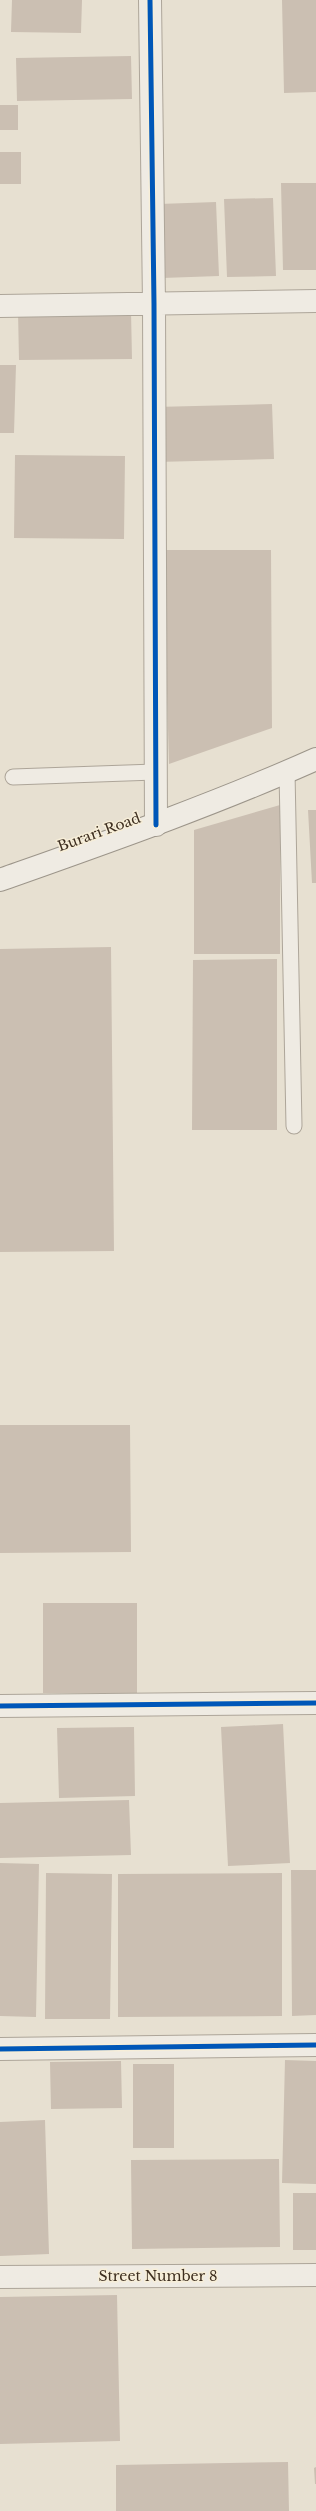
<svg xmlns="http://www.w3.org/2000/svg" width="316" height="2511" font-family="'Libre Baskerville',serif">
	<rect width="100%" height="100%" fill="#e7e0d1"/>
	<path fill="#cbbfb2" d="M12,0H82L81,33L11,32Z
		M282,0H316V92L284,93Z
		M131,56L132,99L17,101L16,58Z
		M0,105H18V130H0Z
		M0,152H21V184H0Z
		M281,183H316V270H283Z
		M273,198L276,276L227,277L224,199Z
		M216,202L219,276L162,278L159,204Z
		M18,311H131L132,359L19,360Z
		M0,365H16L14,433H0Z
		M272,404L274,459L156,462L155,407Z
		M15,455L125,456L124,539L14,538Z
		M163,550H271L272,728L169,764Z
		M280,805V954H194V830Z
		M308,810H316V883H312Z
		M111,947L114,1251L0,1252V949Z
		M277,959V1130H192L193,960Z
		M0,1425H130L131,1552L0,1553Z
		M43,1603H137V1693H43Z
		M283,1724L290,1863L228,1866L221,1727Z
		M134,1727L135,1796L59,1798L57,1728Z
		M129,1800L131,1855L0,1858V1803Z
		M0,1863L39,1864L36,2017L0,2016Z
		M291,1870H316V2015L292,2016Z
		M46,1873L112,1874L110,2019H45Z
		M282,1873V2016L118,2017V1874Z
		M285,2060L316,2061V2184L282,2183Z
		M121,2061L122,2108L51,2109L50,2062Z
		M133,2064H174V2148H133Z
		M45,2120L49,2254L0,2256V2122Z
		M279,2159L280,2247L132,2249L131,2160Z
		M293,2193H316V2250H293Z
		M117,2295L120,2441L0,2444V2297Z
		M288,2462L289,2511H116V2465Z
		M316,2467V2484H315L314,2468Z"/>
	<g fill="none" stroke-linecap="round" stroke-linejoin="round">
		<g stroke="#ada599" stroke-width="17">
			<path id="service" d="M287,772L294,1126
				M13,777L155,772"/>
		</g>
		<g stroke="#ada599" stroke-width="24">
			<path id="minor" d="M150,0L154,304L156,825
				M0,306L316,301
				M0,1706L316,1703
				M0,2049L316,2045
				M0,2277L316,2275"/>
		</g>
		<g stroke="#9c958a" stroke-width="24">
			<path id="secondary" d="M0,880C107,842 213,805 316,759"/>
		</g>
		<use href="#service" stroke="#efebe3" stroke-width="15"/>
		<use href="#minor" stroke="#efebe3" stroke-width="22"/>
		<use href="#secondary" stroke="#efebe3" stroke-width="22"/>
		<g stroke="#f7eed8" stroke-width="8">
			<path id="cycleway" d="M150,0L154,304L156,825
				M0,1706L316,1703
				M0,2049L316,2045"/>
		</g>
		<use href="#cycleway" stroke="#0057b8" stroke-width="5"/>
	</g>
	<g text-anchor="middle" stroke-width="3" stroke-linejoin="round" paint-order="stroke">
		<g font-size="14" fill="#3d2e20" stroke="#f7eed8">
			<text transform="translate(99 832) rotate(-20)" y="5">Burari Road</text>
			<text x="158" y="2281">Street Number 8</text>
		</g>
	</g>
</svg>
